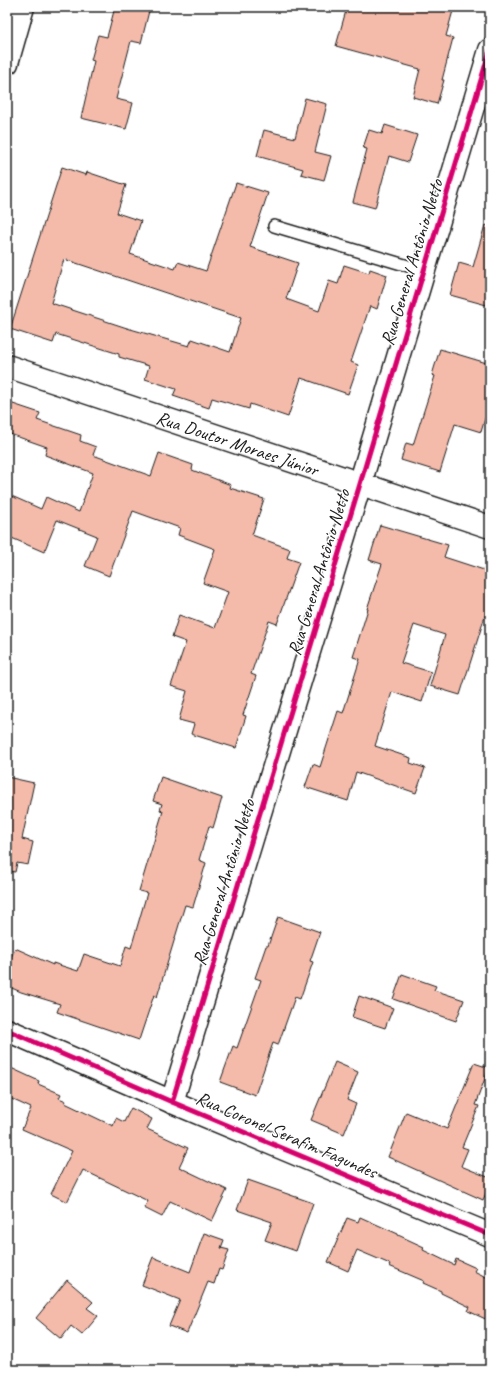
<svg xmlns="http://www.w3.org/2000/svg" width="497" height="1377" font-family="Caveat,sans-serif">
	<rect width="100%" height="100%" fill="#fff"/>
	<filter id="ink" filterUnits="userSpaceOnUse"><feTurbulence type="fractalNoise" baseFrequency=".025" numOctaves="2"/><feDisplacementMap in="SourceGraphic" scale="8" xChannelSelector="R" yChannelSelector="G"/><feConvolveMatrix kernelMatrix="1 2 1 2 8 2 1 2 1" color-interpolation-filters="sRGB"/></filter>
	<g filter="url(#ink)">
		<path fill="#f4bbab" stroke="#1c1c1c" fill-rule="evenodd" d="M115,7H150L141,43L131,41L116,99L133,103L126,129L81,118L94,61L91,60L98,35L107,37Z
			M347,7H454L446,36L453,38L442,80H444L437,104L413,97L420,69L336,46Z
			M305,98L327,104L315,152L331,156L324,180L301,174L303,169L257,156L264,130L295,138Z
			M385,125L417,135L408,162L389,156L375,208L353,202L367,149L363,148L369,130L382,134Z
			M62,167L86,175L87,172L126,185L117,213L141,221L130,254L175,269L178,262L206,271L236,183L268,193L250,247L298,263L286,299L319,311L329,281L338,284L344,265L369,273L370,269L387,275L377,309L370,306L351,362L358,365L348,394L301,378L288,417L250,404L249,409L212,398L209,408L173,396L176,389L145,379L149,366L119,357V354L56,334L53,343L10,329ZM64,259L241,318L230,352L192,339L189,346L127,328L51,303Z
			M485,225L490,226V306L450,295L459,263L473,267Z
			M440,349L490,364V402L481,432L455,424L440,472L401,460L406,443L413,445L435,376L432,375Z
			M7,402L40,413L37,420L81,435L80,441L96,447L93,455L151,476L159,453L193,465L192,470L231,485L230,488L264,499L252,535L290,549L287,558L299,562L277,624L269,621L251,674L256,676L243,715L246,716L236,748L191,734L194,724L179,720L187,691L171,686L186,642L172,637L179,615L215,628L228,592L203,583L215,549L178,535L180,528L133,511L109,576L85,566L97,536L57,520L44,552L7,536V494L41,509L46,497L79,512L93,473L45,455L47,447L7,433Z
			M380,525L448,545L444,557L490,572V615L486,613L460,695L430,686L445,635L414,625L401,663L431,672L422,702L392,692L375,746L411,758L410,763L425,768L416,793L356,772L348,801L305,787L313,764L320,767L338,711L343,713L360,659L353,657L368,609H367L382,564L369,560Z
			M7,777L34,783L22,839L33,842L28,865L17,863L15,872L7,871Z
			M161,777L222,798L213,828L209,826L199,860L206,863L193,907L185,905L157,997L154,995L139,1040L57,1012L60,1004L21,992L7,986V967L15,948L53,965V963L78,971L84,954L120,966L126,946L131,948L147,893L139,891L163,811L160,810L162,804L153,801Z
			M278,917L320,932L310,961L313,962L300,999L295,997L278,1045L273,1043L255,1095L220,1082L233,1046L237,1048L261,980L255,978L266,946H268Z
			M402,974L436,986L434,990L464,1000L456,1021L393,999Z
			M359,996L393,1008L385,1028L352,1017Z
			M335,1062L358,1072L347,1100L356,1104L344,1134L311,1120Z
			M474,1063L489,1068L475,1105L479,1106L462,1147L468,1149L461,1166L490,1178V1184L483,1200L388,1157L406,1112L447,1129Z
			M11,1068L39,1081L38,1084L61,1094L59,1098L66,1101L65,1103L113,1126L116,1118L124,1122L131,1108L152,1119L147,1129L188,1148L179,1167L227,1190L212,1221L170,1201L162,1217L144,1208L148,1201L83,1170L67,1202L51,1194L72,1151L22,1129L31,1108L7,1097V1077Z
			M248,1180L313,1203L296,1251L265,1240L272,1222L237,1210Z
			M360,1217L398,1234V1235L424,1247L423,1250L454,1265L456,1259L476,1268L474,1271L490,1279V1321L468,1311L470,1307L441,1293V1291L423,1283L424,1281L389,1266L390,1264L357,1250L348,1271L328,1262L347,1218L358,1222Z
			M204,1233L224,1240L221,1248L229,1250L222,1270L219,1269L214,1284L208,1282L187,1333L169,1326L180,1300L142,1285L153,1257L190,1272Z
			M67,1280L93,1302L87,1308L98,1316L82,1335L71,1326L61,1339L36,1318Z"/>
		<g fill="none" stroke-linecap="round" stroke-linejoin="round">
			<g stroke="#1c1c1c" stroke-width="14">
				<path id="lane" d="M274,226L425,271"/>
			</g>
			<g stroke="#1c1c1c" stroke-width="25">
				<g id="street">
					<path id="s1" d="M7,366L490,527"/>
					<path d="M7,1030L172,1102L490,1235"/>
					<path d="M172,1102L360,484L490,50"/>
				</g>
			</g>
			<g stroke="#1c1c1c" stroke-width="25">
				<path id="secondary" d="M7,63L23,7"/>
			</g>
			<use href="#lane" stroke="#fff" stroke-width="11"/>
			<use href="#street" stroke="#fff" stroke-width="22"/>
			<use href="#secondary" stroke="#fff" stroke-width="22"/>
			<g stroke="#fff" stroke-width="8">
				<path id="cycleway" d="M7,1030L172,1102L490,1235
					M172,1102L360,484L490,50"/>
			</g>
			<use href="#cycleway" stroke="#d6006c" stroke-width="5"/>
		</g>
	</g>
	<g text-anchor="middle" stroke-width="3" stroke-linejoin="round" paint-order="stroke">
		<g font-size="19" fill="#1c1c1c" stroke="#fff">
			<text transform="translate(411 262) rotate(-73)" y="7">Rua General Antônio Netto</text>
			<text dy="7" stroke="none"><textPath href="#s1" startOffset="243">Rua Doutor Moraes Júnior</textPath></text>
			<text transform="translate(318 572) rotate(-73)" y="7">Rua General Antônio Netto</text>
			<text transform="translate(223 882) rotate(-73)" y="7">Rua General Antônio Netto</text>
			<text transform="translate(287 1134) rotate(23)" y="7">Rua Coronel Serafim Fagundes</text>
		</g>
	</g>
	<rect width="497" height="1377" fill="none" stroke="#fff" stroke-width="24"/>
	<rect x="12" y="12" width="473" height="1353" fill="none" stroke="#1c1c1c" stroke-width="1.5" filter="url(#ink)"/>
</svg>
